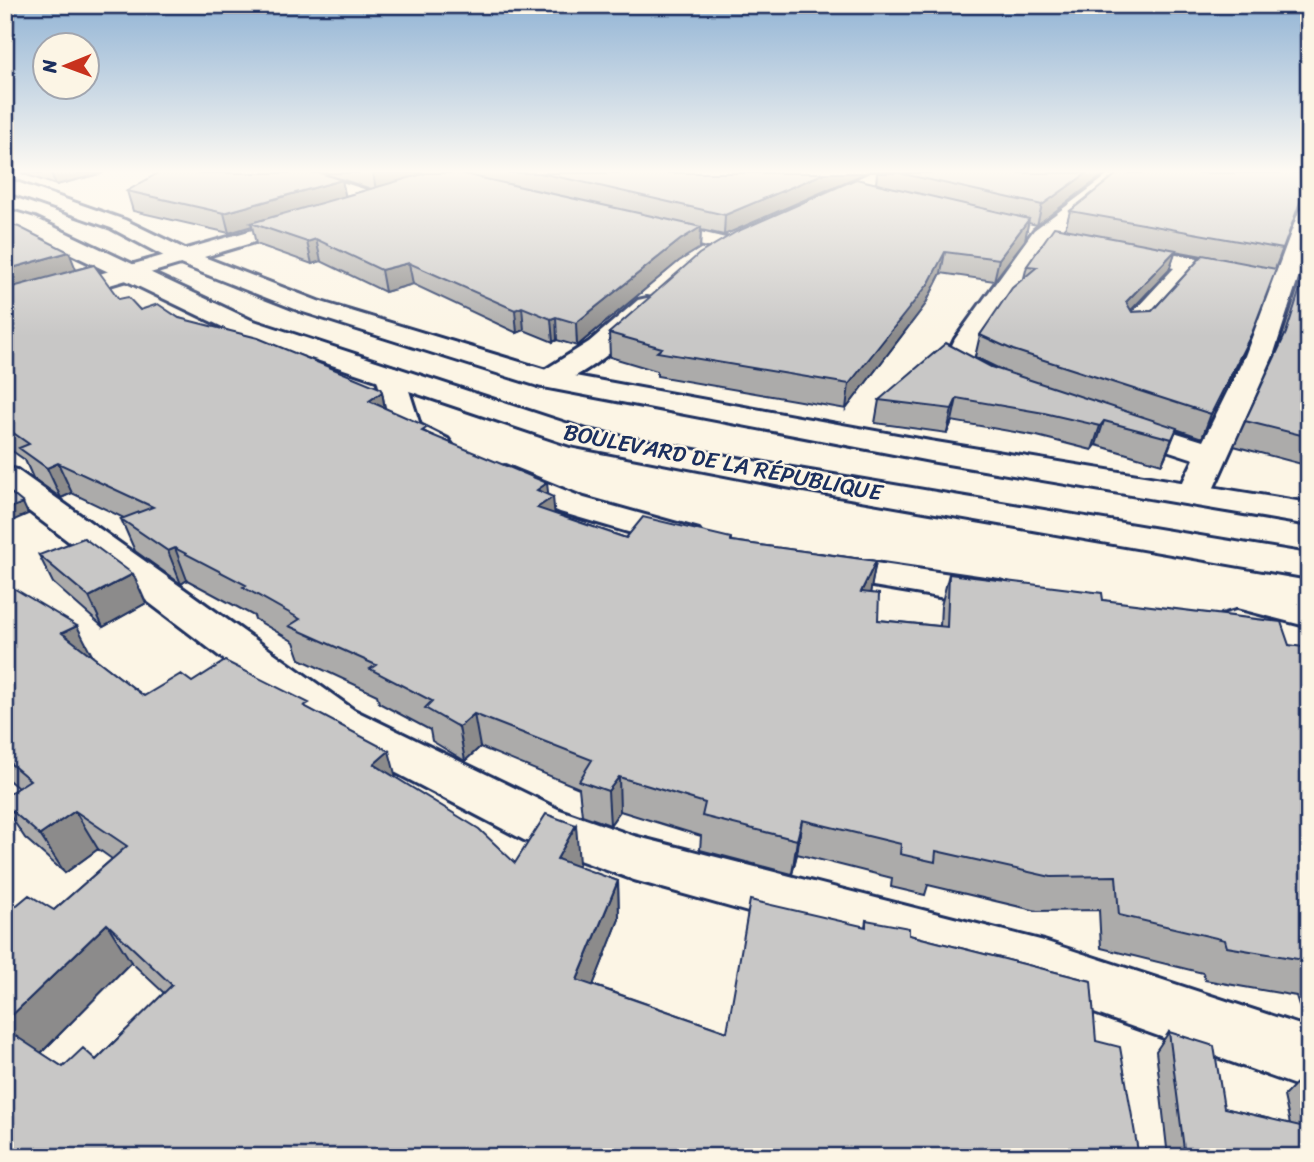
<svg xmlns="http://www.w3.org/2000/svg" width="1314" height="1162" font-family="Sriracha,sans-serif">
	<rect width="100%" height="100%" fill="#fcf5e5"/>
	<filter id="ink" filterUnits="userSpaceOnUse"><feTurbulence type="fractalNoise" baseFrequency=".0143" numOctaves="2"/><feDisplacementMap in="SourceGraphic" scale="14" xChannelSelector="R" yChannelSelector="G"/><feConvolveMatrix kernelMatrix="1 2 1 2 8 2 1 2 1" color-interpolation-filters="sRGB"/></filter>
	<g filter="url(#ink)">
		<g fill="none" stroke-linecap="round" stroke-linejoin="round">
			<path fill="#767f94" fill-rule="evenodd" d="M266,222L268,223V225L245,233L242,231Z"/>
			<g stroke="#1b2f5e" stroke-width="6">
				<path id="minor" d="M284,173H313L386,196L389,200L379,206L372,204L286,177Z
					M870,173H895L828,206L821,208L811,202L814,198Z
					M1111,173H1132L1050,240L981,339L972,360L1002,373L1006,379L1002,385C985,389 953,379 943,364L955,339L1034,230Z
					M1309,205V244L1273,356L1211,494L1206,501L1194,504L1182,501L1177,494L1194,459L1111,432L1107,425L1111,418L1122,416L1203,441L1245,356L1271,287L1195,272L1143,331H1125L1121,325L1174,268L1111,255L1108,250L1119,243L1276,273L1299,211Z
					M305,215L312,217L315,221L312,225L5,316V301Z
					M650,220L734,240L737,245L726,252L643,230L639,226L643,222Z
					M647,298L656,300L659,305C642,330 568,394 538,386L534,380L538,374L589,342L638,300Z
					M390,366L400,369L404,375L420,425L448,439L453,446L448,453C430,457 402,446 390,430L376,375L380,369Z
					M505,466L584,498L699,530L704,538L699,546L686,549L560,512L493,483L488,476L493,469Z
					M5,467L17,470L354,710L560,810L634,836L1044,941L1309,1028V1090L1044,995L634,880L524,840L322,734L5,493Z
					M820,555L999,581L1013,585L1019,594L1013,603L999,607L807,575L801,567L807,559Z
					M1236,611L1309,630V662L1263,644L1222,635L1216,625L1222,615Z"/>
			</g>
			<g stroke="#1b2f5e" stroke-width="6">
				<path id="major" d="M5,178L125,220L191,252L318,301L553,372L930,441L1309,503V525L930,461L538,386L300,311L175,262L111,228L5,191Z
					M5,209L35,218L251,320L587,430L786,467L1309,554V578L786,487L570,445L233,332L5,222Z"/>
			</g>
			<use href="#minor" fill="#fcf5e5" fill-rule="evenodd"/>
			<use href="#major" fill="#fcf5e5" fill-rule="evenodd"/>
		</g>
		<path fill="#acabaa" stroke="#1b2f5e" stroke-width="2" fill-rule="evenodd" d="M21,173H103L56,185Z
			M322,173H459L471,176V173H866L724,235L701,230L700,248L679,261L577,346L557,340L553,342L524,330L517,333L413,284L385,292L321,261L312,264L256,244L252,226L229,233L133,211L127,191L342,180L345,196L371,189Z
			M877,173H1106L1037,225L1028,223L1025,240L994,281L941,273L925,305L846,409L657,376V371L610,357L609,333L876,184Z
			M1309,173V203L1297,210L1243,355L1202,438L1176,429L1162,464L1096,445L1092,450L1037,436L952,421L947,433L875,423L879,400L991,367L1004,371L975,357L980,335L1024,278L1027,266L1065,229L1070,211ZM1175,251L1202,256L1152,311L1132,312L1131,310L1169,270Z
			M5,223L119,299L140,310L179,318L382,392L385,408L429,434L548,495L555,514L626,538L731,541L876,561L870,593L878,620L940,626L941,606L949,574L1103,600L1289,645L1309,662V1026L1305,1024L1296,996L1205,980L1203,973L1101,948L1099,910L1037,911L928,885L925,895L891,887L892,878L797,854L792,874L700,850L701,836L620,811L610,825L582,815L579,788L480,747L465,761L432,741L430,730L379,703L377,695L300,659L294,642L255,619L254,616L187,580L181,584L135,551L121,519L124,518L72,493L61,498L33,478L25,460L5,446Z
			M1309,253V466L1234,446L1277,352Z
			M39,555L146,603L103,627L53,583Z
			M5,583L93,657L144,696L192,682L311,710L396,778L515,863H579L577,867L618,881L619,919L593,985L727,1032L865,927L866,920L909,935L1091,981L5,1157L54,910L112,859L98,849L65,873L25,838L5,808V796L18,788L5,777ZM131,962L164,993L96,1060L63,1067L41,1053Z
			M1169,1032L1224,1108L1290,1124L1284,1096L1309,1070V1157H1168L1156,1051Z"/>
		<path fill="#8c8b8b" stroke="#1b2f5e" stroke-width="2" d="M51,173H103L56,185Z
			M373,173H428L376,190Z
			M825,173H866L724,235L725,215Z
			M1087,173H1106L1037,225L1042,205Z
			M342,180L346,199L251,223L252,226L229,233L224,213Z
			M1309,188V203L1297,210L1304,191Z
			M1029,219L1025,240L994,281L999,259Z
			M701,227L700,248L679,261L577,346L576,323L680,240Z
			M316,239L321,261L312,264L307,242Z
			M1176,250L1169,270L1119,323L1126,302Z
			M69,252L79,277L5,298V270Z
			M945,252L941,273L925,305L846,409L849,384Z
			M409,263L413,284L385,292L381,270Z
			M522,307L524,330L517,333L515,310Z
			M556,317L557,340L553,342L551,319Z
			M1252,333L1243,355L1202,438L1211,414Z
			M382,392L387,421L369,401Z
			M957,398L952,421L947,433L952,409Z
			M1104,421L1096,445L1092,450L1100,426Z
			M1177,428L1167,453L1162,464L1172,439Z
			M58,463L72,493L61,498L47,468Z
			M547,483L549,500L553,497L556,528L540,540L537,490Z
			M23,503L28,514L5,524V510Z
			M175,548L187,580L181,584L168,551Z
			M876,561L870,594L861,592Z
			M133,574L146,603L103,627L89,597Z
			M77,626L96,663L62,633Z
			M474,714L480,747L465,761L459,727Z
			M389,751L399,789L374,764Z
			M619,777L620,811L610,825L608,791Z
			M75,811L98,849L65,873L40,835Z
			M802,820L797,854L792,874L797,840Z
			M576,825L579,863L561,897L557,859Z
			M618,881L619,919L581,1016L577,980Z
			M107,924L131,962L32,1062L5,1032V1022Z"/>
		<path fill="#c8c7c6" stroke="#1b2f5e" stroke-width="2" d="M158,173H320L342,180L224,213L127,191Z
			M426,173H459L701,227L680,240L576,323L556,317L551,319L522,307L515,310L409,263L381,270L316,239L307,242L251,223Z
			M539,173H825L725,215L578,181Z
			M899,173H1087L1042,205Z
			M1118,173H1309V188L1304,191L1283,249L1070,211Z
			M856,179L1029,219L999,259L945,252L929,283L849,384L657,352L662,348L609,333L699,254L736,232Z
			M5,223L19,227L69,252L5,270Z
			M1054,227L1176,250L1126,302L1132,312L1152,311L1203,255L1276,269L1252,333L1211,414L1013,350L980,335L1012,288L1037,267L1027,266Z
			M1309,261V437L1245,421L1286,333Z
			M94,265L119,299L128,297L140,310L158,304L179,318L258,338L380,388L382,392L369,401L428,427L422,431L547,483L537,490L553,497L537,508L626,538L643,517L731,538V541L876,561L861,592L879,594L878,620L947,627L949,574L1102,593L1103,600L1281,622L1289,645L1303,647L1309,662V961L1227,947L1225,940L1119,915L1116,876L1051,877L936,851L935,862L900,854L901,844L802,820L797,840L702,816L705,803L619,777L608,791L579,781L592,760L474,714L459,727L455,725L425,708L432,701L370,669L376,665L289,626L300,619L243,587L246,585L175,548L168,551L121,519L153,507L58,463L47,468L19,448L29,444L5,427V289Z
			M946,343L991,367L1177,428L1172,439L1104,421L1100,426L1044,413L957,398L952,409L879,400Z
			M5,488L23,503L5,510Z
			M84,538L133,574L89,597L39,555Z
			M5,583L77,626L62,633L144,696L181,674L192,682L225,661L309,703L304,706L389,751L374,764L479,829L515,863L546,814L576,825L557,859L618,881L577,980L727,1032L750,900L866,927V920L909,928V935L1091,981L1096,1041L1120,1047L1139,1157H5V1029L63,1067L83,1048L96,1060L172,985L107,924L5,1022V915L29,895L54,910L127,846L75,811L40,835L5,805V796L30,780L5,759Z
			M1169,1032L1214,1046L1224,1108L1309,1128V1157H1185Z
			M1301,1077L1309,1079V1109Z"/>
	</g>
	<linearGradient id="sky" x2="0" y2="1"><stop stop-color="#92b4d5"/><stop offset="0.51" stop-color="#fefaf3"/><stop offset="1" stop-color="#fefaf3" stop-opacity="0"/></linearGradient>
	<rect width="1314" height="336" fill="url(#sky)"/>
	<g text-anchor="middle" stroke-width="5" stroke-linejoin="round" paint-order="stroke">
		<g font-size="23" fill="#1b2f5e" stroke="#fcf5e5">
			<text transform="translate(723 462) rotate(11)" y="8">BOULEVARD DE LA RÉPUBLIQUE</text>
		</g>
	</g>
	<rect width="1314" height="1162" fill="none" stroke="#fcf5e5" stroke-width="28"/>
	<rect x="14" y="14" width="1286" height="1134" fill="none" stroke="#1b2f5e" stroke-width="2.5" filter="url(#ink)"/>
	<g transform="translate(66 66) rotate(269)"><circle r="33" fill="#fcf5e5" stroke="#a2a6af" stroke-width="2"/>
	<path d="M0-5L12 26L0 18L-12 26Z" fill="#c8321e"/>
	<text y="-10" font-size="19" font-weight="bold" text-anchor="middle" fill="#1b2f5e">N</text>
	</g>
</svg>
